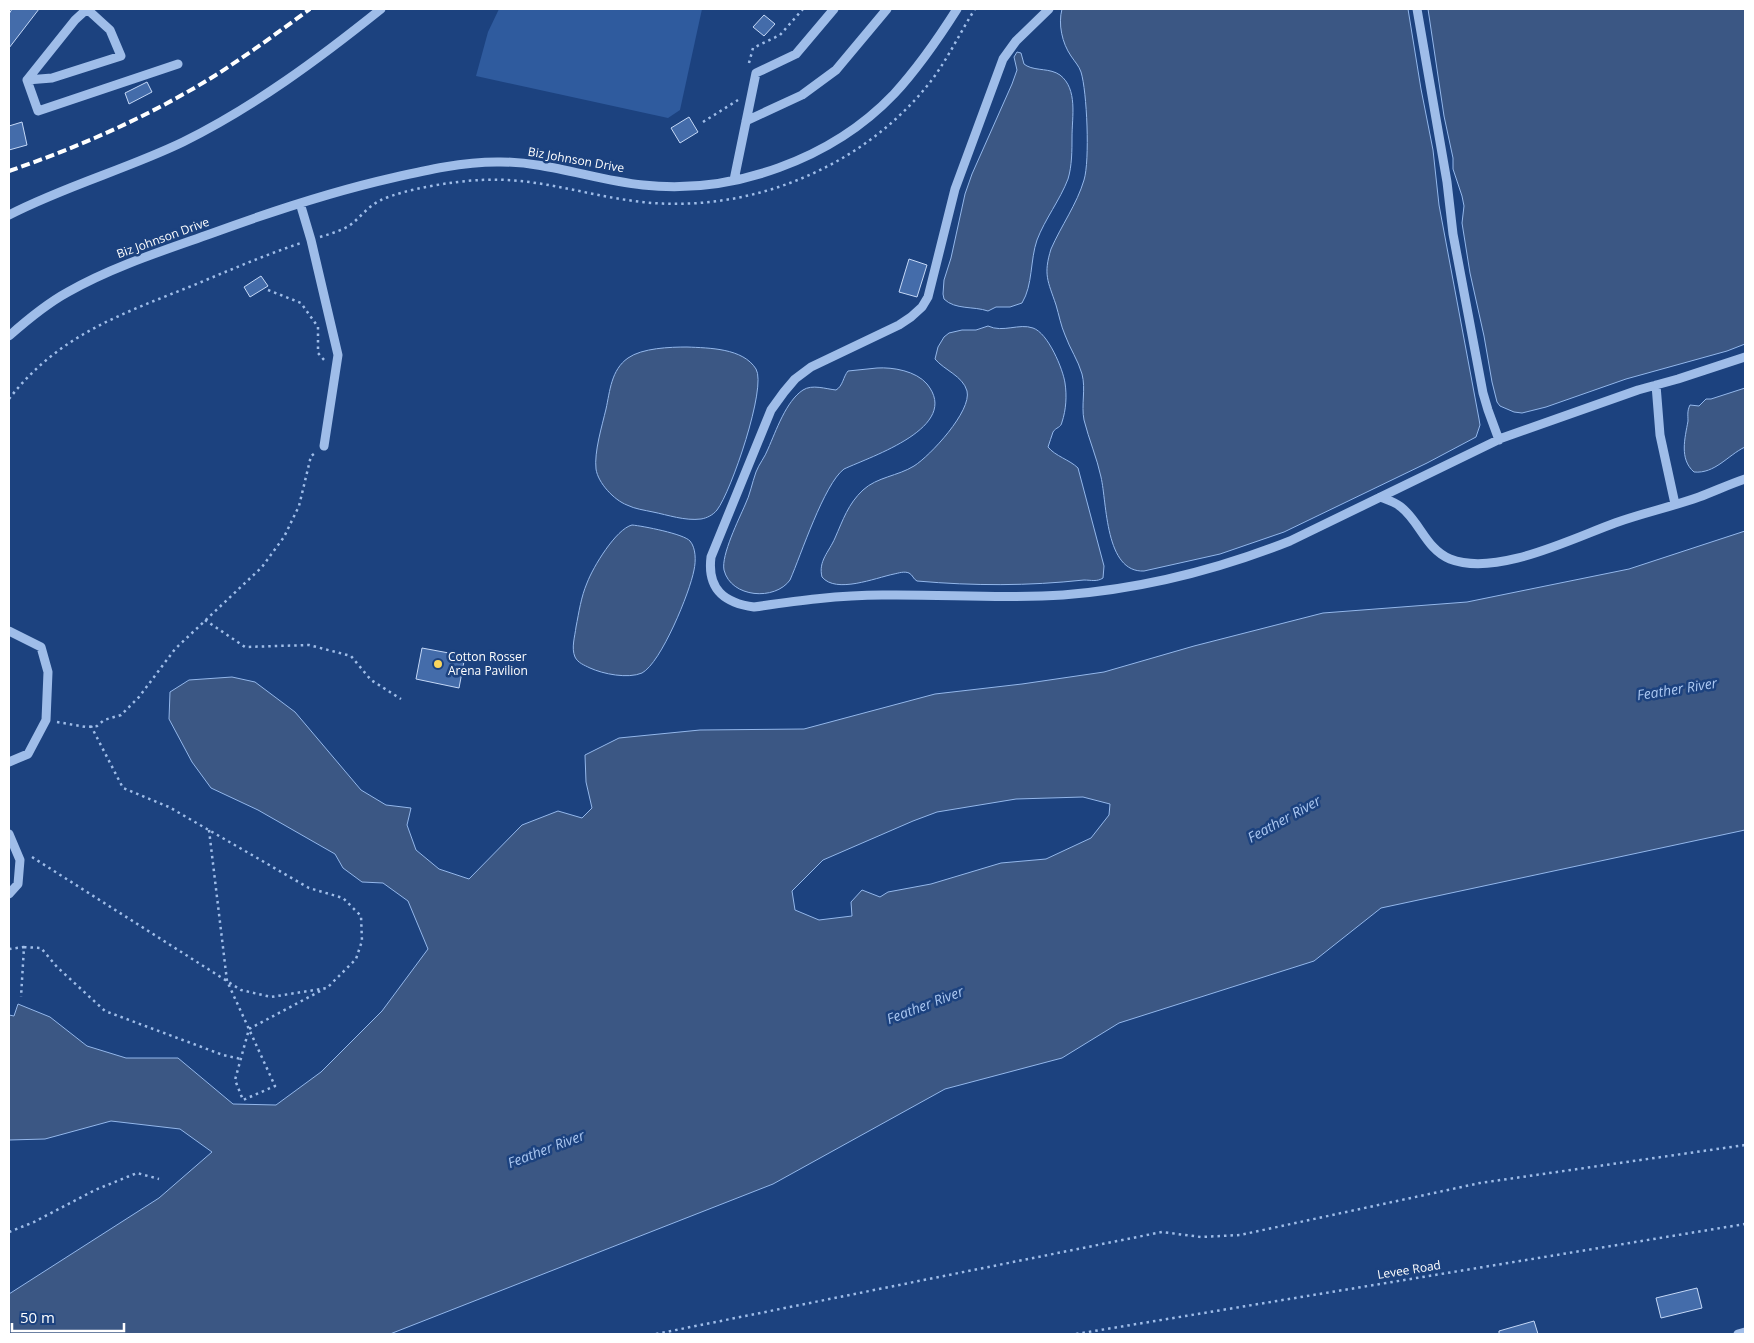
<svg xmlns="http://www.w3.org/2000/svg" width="1754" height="1343" font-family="'Open Sans',sans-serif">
	<rect width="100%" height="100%" fill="#1c427f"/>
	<path fill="#2f5b9e" d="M499,9H702L680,110L668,118L476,76L488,32Z"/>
	<path fill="#3b5784" stroke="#93b7eb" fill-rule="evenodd" d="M1062,9H1408L1421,89L1433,150L1439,205L1479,419L1480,425L1476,437L1427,463L1284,532L1220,554L1144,571C1105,573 1107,503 1101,477C1097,458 1089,440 1084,420C1081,405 1086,389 1082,374C1078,360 1070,349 1065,335C1061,326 1059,315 1056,305C1048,281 1043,275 1051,249C1061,226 1077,204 1084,180C1090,161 1087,91 1081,72C1079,66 1075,62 1071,56C1062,43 1058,24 1062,9Z
		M1428,9H1745V344L1727,351L1626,379L1546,407L1522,413L1514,412L1500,406L1497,402L1492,382L1484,336L1470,273L1462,223L1464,206L1462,196L1453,169V158L1444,116Z
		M1017,52L1021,53L1024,64L1027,66C1037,71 1050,68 1060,75C1078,89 1072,117 1072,137C1072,150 1072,166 1068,179C1060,200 1045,219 1037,240C1030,260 1033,285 1022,303L1010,307H996L988,311C974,306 955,310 944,299L943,294L944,280L951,258L965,194L972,174L1012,84L1017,70L1014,57Z
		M988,326C1003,333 1019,323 1033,328C1048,333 1063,369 1065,383C1067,396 1066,410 1062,422C1061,428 1056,427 1053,432C1051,437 1050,442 1048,447C1055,456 1070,460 1078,468L1104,566L1103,578C1097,582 1091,580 1084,580C1028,586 974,586 917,581C913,579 913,575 909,573C904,571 899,573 894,574C875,578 836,594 822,577C818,561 829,552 835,538C843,520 848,504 863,490C877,477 898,476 914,466C930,456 972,411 967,391C963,376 944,370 935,359L938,347L944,337L949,333L962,330H976Z
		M687,347C709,348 743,348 756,369C767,387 731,492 717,510C713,515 707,518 701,519C685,521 668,515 653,512C644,510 635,509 627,505C614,500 598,483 596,469C594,452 602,426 606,409C610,391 611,370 628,358C642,348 670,347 687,347Z
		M877,368C893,367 916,371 927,384C962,427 872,456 844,469C824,484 801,555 790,580C775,601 731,598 724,570C721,555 739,519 745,505C750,495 752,483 756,472C759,464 765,457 768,449C776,431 786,401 803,390C812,384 826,389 836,390C843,386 843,377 848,371Z
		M1745,388V447C1728,455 1715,474 1694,472C1679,459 1685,438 1688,421C1688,415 1687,411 1690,405L1699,406L1706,399H1711Z
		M632,525C643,526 684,534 690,541C696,548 696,561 694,570C690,592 661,663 642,673C628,679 603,674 590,668C584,665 578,663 575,657C571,648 575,636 576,627C579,612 581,597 587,583C593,567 616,529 632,525Z
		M1745,531V830L1381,908L1314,961L1119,1023L1062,1058L945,1089L773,1184L390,1334H9V1294L159,1198L212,1152L180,1129L111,1121L45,1139L9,1140V1015L14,1016L18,1004L50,1017L87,1046L126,1058H178L233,1104L276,1105L321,1072L382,1011L428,949L408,901L383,883L362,882L343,868L335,854L258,810L211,788L192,762L169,719L170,692L189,680L232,677L255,682L295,712L361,790L386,805L411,808L407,825L416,850L439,869L469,879L522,825L558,811L582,818L592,808L586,782L585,755L619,738L700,730L804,729L935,694L1022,684L1104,672L1194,646L1323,613L1467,602L1629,569ZM1083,797L1110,804L1109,815L1091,838L1046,859L1001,863L931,884L888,892L880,897L862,890L851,902L852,916L819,920L795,910L792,891L823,860L913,821L937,812L1016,799Z"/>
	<path fill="#446caa" stroke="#c4d8f7" d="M12,9H39L9,48V14Z
		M764,15L775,24L764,36L753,27Z
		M147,82L152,92L129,104L125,93Z
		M689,117L698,132L680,143L671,128Z
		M22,122L27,145L9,150V126Z
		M909,259L927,265L917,297L899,292Z
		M261,276L268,286L250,297L244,287Z
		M422,648L465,656L459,688L416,679Z
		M1697,1288L1702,1308L1661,1318L1656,1298Z
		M1534,1321L1538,1334H1499V1331Z"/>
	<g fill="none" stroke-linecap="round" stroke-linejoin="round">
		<path stroke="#9fbde9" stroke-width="2.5" stroke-dasharray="2.5 4" stroke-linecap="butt" d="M749,63L753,48L780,35L803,9
			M703,122L738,100
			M320,237C330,234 340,231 349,226C360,218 368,206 381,200C405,189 454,181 481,180C535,177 581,194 634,201C742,216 858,171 927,86C946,63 959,34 975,9
			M268,290L301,303L318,327V353L325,361
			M9,399C58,335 122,314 194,285C230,270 265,255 301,243
			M205,620L245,647L309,645L351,656L371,680L401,699
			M57,722L86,727L97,726L104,720L121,715L139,697L175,649L262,567L284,537L299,506L311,456L315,453
			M209,830L227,981L275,1086L243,1100L235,1080L249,1029L324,989
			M32,857L241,990L271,997L327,988L356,959L362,941L361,916L343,898L309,888L169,807L123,788L91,726
			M24,947L41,948L57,967L105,1011L223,1055L241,1059
			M9,949L24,947L21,997
			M9,1232L34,1222L95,1190L137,1173L159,1179
			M656,1334L1162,1232L1201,1237L1240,1235L1480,1183L1745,1145
			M1076,1334L1745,1224"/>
		<path stroke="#9fbde9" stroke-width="9" d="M87,9L75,20L27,80L38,111L178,64
			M1049,9L1016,41L1003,59L955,189L928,297L922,307L911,317L899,325L811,367L795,379L784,392L771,410L711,557C707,589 724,603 754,607C796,601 839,595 882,595C942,594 1003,599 1063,595C1141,589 1217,570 1290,541L1502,438L1638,390L1678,379L1745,357
			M1417,9L1447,182L1453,234L1483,393L1488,410L1499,440
			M27,80L52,78L121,56L110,30L87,9
			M746,121L802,95L836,70L887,9
			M734,180L756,73L796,54L834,9
			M300,203L311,240L338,355L324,446
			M9,215C65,186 127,169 183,142C254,107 320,58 381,9
			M9,336C27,320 46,304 68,292C112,267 162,251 210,234C270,212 330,192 392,178C427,170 462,162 497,162C547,161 594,180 643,185C733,195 832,159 894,94C918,68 938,39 957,9
			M1656,385L1660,435L1675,504
			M1380,497C1388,500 1395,502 1401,507C1420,522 1426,549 1450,559C1496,577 1571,539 1615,523C1643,513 1671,507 1699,497C1715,491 1730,484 1745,479
			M9,631L41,647L48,672L46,720L28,754L9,762
			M9,834L20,860L18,884L9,894
			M1738,1334L1745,1332"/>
		<path stroke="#fff" stroke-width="4" stroke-dasharray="9 4" stroke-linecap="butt" d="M9,171C82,146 154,114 219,73C250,53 280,31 310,9"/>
	</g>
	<circle fill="#fad55d" stroke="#1c427f" stroke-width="2" cx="438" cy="664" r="5"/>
	<g text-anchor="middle" stroke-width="5" stroke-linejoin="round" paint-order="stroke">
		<g font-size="12" fill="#fff" stroke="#1c427f">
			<text transform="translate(576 160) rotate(10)" y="4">Biz Johnson Drive</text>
			<text transform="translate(163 238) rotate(-20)" y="4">Biz Johnson Drive</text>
			<text transform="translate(1409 1270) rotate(-9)" y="4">Levee Road</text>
		</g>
		<g font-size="12" fill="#fff" stroke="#1c427f" text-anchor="start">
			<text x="448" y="661">Cotton Rosser<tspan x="448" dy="14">Arena Pavilion</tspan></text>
		</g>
		<g font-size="14" font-style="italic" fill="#abc7f1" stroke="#1c427f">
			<text transform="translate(1677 689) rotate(-9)" y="5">Feather River</text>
			<text transform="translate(1284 819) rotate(-29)" y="5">Feather River</text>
			<text transform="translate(925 1005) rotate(-21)" y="5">Feather River</text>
			<text transform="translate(546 1149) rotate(-21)" y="5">Feather River</text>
		</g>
	</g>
	<rect width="1754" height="1343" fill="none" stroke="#ffffff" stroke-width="20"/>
	<path d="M12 1323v8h112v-8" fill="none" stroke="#ffffff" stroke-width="2.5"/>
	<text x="20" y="1323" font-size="15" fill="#ffffff" stroke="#1c427f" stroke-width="4" paint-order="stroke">50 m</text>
</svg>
